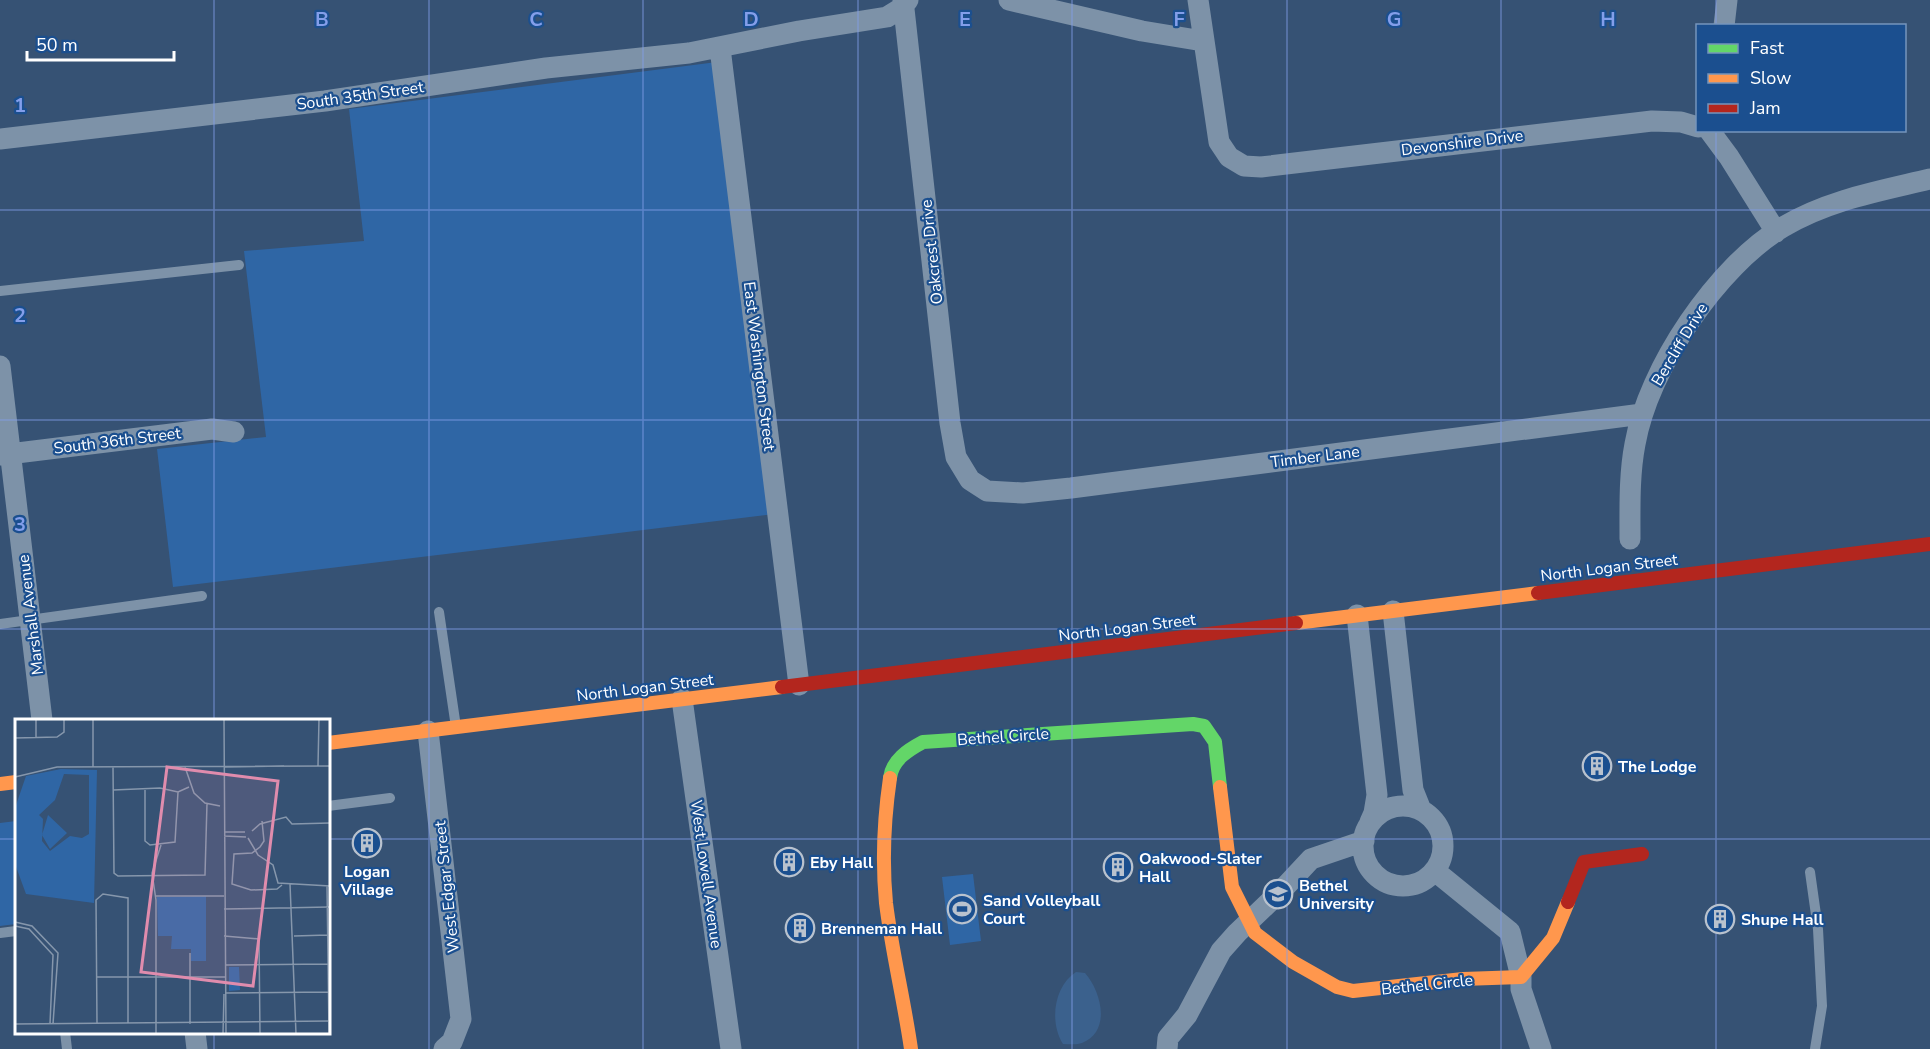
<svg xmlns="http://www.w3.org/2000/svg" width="1930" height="1049" font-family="'Nunito Sans',sans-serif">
	<rect width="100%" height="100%" fill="#365274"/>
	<path fill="#2f66a5" d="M717,62L775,514L173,587L157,449L266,437L244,251L364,241L349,109Z
		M16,821V924L0,926V823Z
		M973,874L981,941L950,945L942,877Z"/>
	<path fill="#3b618d" d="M1076,972L1085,973C1101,991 1112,1031 1082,1043C1077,1045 1069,1044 1063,1044C1049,1022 1054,986 1076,972Z"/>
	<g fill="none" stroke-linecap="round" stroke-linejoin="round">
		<path stroke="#7d92a8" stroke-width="10" d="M0,291L239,265
			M439,612L456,727
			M0,624L202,596
			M328,806L390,798
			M1810,872L1818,929L1822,1006L1815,1049
			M0,933L16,931
			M65,1032L67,1049"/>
		<path stroke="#7d92a8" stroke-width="21" d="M903,0L950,423L956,457L970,480L987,491L1023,493L1071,488L1642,414
			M1009,0L1142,31L1203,41
			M1198,0L1219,142L1229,157L1244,166L1261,167L1652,121L1681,122L1698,127
			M1724,26L1727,0
			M720,48L799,685
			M1709,130L1729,157L1776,232
			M0,139L325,101L546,68L689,53L799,31L887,17L903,7L908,0
			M0,366L42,720
			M0,455L212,429L234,432
			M1630,539C1630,508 1629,475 1635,444C1648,369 1717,266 1783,227C1828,200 1880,191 1930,179
			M1393,611L1413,790L1421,810
			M1357,615L1377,795L1374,813L1370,822
			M682,699L731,1049
			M428,731L461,1019L452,1042L444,1049
			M1363 846a40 40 0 1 1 80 0a40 40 0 1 1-80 0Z
			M1435,871L1510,932L1521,977V989L1541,1049
			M195,1032L197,1049
			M1167,1049L1168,1038L1187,1015L1221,951L1237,933L1283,889L1311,859L1364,841"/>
		<path stroke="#63d668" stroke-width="14" d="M890,778C892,760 908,750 923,742L1193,724L1204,726L1215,742L1220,787"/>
		<path stroke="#ff974d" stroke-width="14" d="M1296,623L1538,593
			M328,743L782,687
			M890,778C884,819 882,861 886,903C892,952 904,1000 911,1049
			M0,784L16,782
			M1220,787L1232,887L1255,933L1293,962L1337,987L1353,991L1463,979L1521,977L1553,938L1568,902"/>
		<path stroke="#b3261e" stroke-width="14" d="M1538,593L1930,544
			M782,687L1296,623
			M1568,902L1584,862L1642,854"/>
	</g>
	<path fill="none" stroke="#839eea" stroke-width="1.5" stroke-opacity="0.55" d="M214,0V720M429,0V1049M643,0V1049M858,0V1049M1072,0V1049M1287,0V1049M1501,0V1049M1716,0V26M1716,130V1049M0,210H1930M0,420H1930M0,629H1930M0,839H16M328,839H1930M214,1032V1049"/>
	<defs>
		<g id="building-ring" transform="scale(1.5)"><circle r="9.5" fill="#1b4f8f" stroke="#b9c2ce" stroke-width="1.5"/><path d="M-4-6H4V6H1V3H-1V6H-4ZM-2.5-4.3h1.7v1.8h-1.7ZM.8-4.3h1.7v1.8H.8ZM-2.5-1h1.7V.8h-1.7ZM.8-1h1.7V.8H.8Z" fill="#b9c2ce"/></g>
		<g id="university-ring" transform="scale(1.5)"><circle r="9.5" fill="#1b4f8f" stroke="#b9c2ce" stroke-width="1.5"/><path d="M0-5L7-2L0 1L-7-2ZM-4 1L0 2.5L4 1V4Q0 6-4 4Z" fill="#b9c2ce"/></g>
		<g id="stadium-ring" transform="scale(1.5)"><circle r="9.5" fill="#1b4f8f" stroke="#b9c2ce" stroke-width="1.5"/><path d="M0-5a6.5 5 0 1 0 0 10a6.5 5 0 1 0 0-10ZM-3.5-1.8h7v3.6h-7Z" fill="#b9c2ce"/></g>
	</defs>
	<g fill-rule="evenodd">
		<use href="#building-ring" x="1597" y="766"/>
		<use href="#building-ring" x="367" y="843"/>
		<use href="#building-ring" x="789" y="862"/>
		<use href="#building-ring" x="1118" y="867"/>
		<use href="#university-ring" x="1278" y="894"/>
		<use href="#stadium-ring" x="962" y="909"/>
		<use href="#building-ring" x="1720" y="919"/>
		<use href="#building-ring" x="800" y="928"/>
	</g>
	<g text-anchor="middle" stroke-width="4.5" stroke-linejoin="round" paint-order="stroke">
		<g font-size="16" fill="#fff" stroke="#1b4f8f">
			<text transform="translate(360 95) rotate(-8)" y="6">South 35th Street</text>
			<text transform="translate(1462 142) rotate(-7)" y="6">Devonshire Drive</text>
			<text transform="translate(931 252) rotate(-96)" y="6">Oakcrest Drive</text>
			<text transform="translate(1679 344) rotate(-59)" y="6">Bercliff Drive</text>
			<text transform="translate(760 366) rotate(83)" y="6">East Washington Street</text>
			<text transform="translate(117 440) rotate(-7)" y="6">South 36th Street</text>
			<text transform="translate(1315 456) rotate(-7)" y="6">Timber Lane</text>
			<text transform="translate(1609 567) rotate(-7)" y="6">North Logan Street</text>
			<text transform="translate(30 615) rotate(-97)" y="6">Marshall Avenue</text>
			<text transform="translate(1127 627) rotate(-7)" y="6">North Logan Street</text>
			<text transform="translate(645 687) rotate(-7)" y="6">North Logan Street</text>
			<text transform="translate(1003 736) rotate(-4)" y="6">Bethel Circle</text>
			<text transform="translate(707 874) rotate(82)" y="6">West Lowell Avenue</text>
			<text transform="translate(446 887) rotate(-96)" y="6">West Edgar Street</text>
			<text transform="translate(1427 984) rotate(-6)" y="6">Bethel Circle</text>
		</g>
		<g font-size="16" font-weight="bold" fill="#fff" stroke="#1b4f8f" text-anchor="start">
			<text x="1618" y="772">The Lodge</text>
			<text x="1139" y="864">Oakwood-Slater<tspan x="1139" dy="18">Hall</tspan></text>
			<text x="810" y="868">Eby Hall</text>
			<text x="367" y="877" text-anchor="middle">Logan<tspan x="367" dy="18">Village</tspan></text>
			<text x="1299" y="891">Bethel<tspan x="1299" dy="18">University</tspan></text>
			<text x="983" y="906">Sand Volleyball<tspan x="983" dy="18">Court</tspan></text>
			<text x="1741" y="925">Shupe Hall</text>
			<text x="821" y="934">Brenneman Hall</text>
		</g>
	</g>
	<g transform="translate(15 719)">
		<rect width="315" height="315" fill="#365274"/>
		<path d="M46,50L82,51L79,184L11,175L0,145V89L11,57ZM49,55L74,56V115L67,119L55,117L35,132L27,122L28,100L24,96L40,81ZM33,96L52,114L35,130L27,116ZM191,177V242H176V230H156L157,217H143L142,178ZM214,248H224L225,271L214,272Z" fill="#2f66a5" fill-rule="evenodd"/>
		<path fill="none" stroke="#8697ac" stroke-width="1.5" d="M21,0V19M78,0V48M209,0L211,315M0,19L42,18L49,13V0M303,47L304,0M98,48L99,154L103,157L190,156L192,84M170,48L179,74L190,84L205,87M210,48L269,47M0,58L42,48L315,47M98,71L145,69L163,73L174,68M130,71V122L135,126L160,123L163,73M247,102L249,122L245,128L237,134L219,135L217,165L236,171L262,170L267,166M237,112L245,105L271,98L277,105L315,104M209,113H230M209,117L231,118M233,119L243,136L258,146L263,164L315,167M275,165L281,315M312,167L314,315M141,177H209M209,190L314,188M0,203L17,207L43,234L38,305M0,207L14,210L38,236L35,305M209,217L244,220L245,315M279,217L313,216M210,246L313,245M82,258H210M210,274L314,273M0,305L315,302M82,305L81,181L88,175L113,179V305M175,305V234M141,315V181L137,154L146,126M208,315L209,275"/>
		<path fill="#e08cad" fill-opacity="0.15" stroke="#e08cad" stroke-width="3" d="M152,48L263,62L238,267L126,253Z"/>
		<rect width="315" height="315" fill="none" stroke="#fff" stroke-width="3"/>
	</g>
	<g font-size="20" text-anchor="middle" font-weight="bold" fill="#839eea" stroke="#1b4f8f" stroke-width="4.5" stroke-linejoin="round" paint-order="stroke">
		<text x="322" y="26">B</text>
		<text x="536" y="26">C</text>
		<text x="751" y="26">D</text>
		<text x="965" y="26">E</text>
		<text x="1179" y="26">F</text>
		<text x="1394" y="26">G</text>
		<text x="1608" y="26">H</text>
		<text x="20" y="112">1</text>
		<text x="20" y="322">2</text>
		<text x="20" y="531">3</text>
	</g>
	<rect x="1696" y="24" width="210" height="108" fill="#1b4f8f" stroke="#7695bc" stroke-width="1.5"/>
	<rect x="1708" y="44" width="30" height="9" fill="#63d668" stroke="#7695bc" stroke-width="1.5"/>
	<text x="1750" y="54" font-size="18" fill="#ffffff">Fast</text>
	<rect x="1708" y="74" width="30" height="9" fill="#ff974d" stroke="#7695bc" stroke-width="1.5"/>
	<text x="1750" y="84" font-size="18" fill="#ffffff">Slow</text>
	<rect x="1708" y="104" width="30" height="9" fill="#b3261e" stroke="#7695bc" stroke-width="1.5"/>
	<text x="1750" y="114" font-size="18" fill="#ffffff">Jam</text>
	<path d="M27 51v9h147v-9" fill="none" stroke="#ffffff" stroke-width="3"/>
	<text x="36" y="51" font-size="18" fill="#ffffff" stroke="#1b4f8f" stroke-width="4.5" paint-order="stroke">50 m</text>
</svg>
